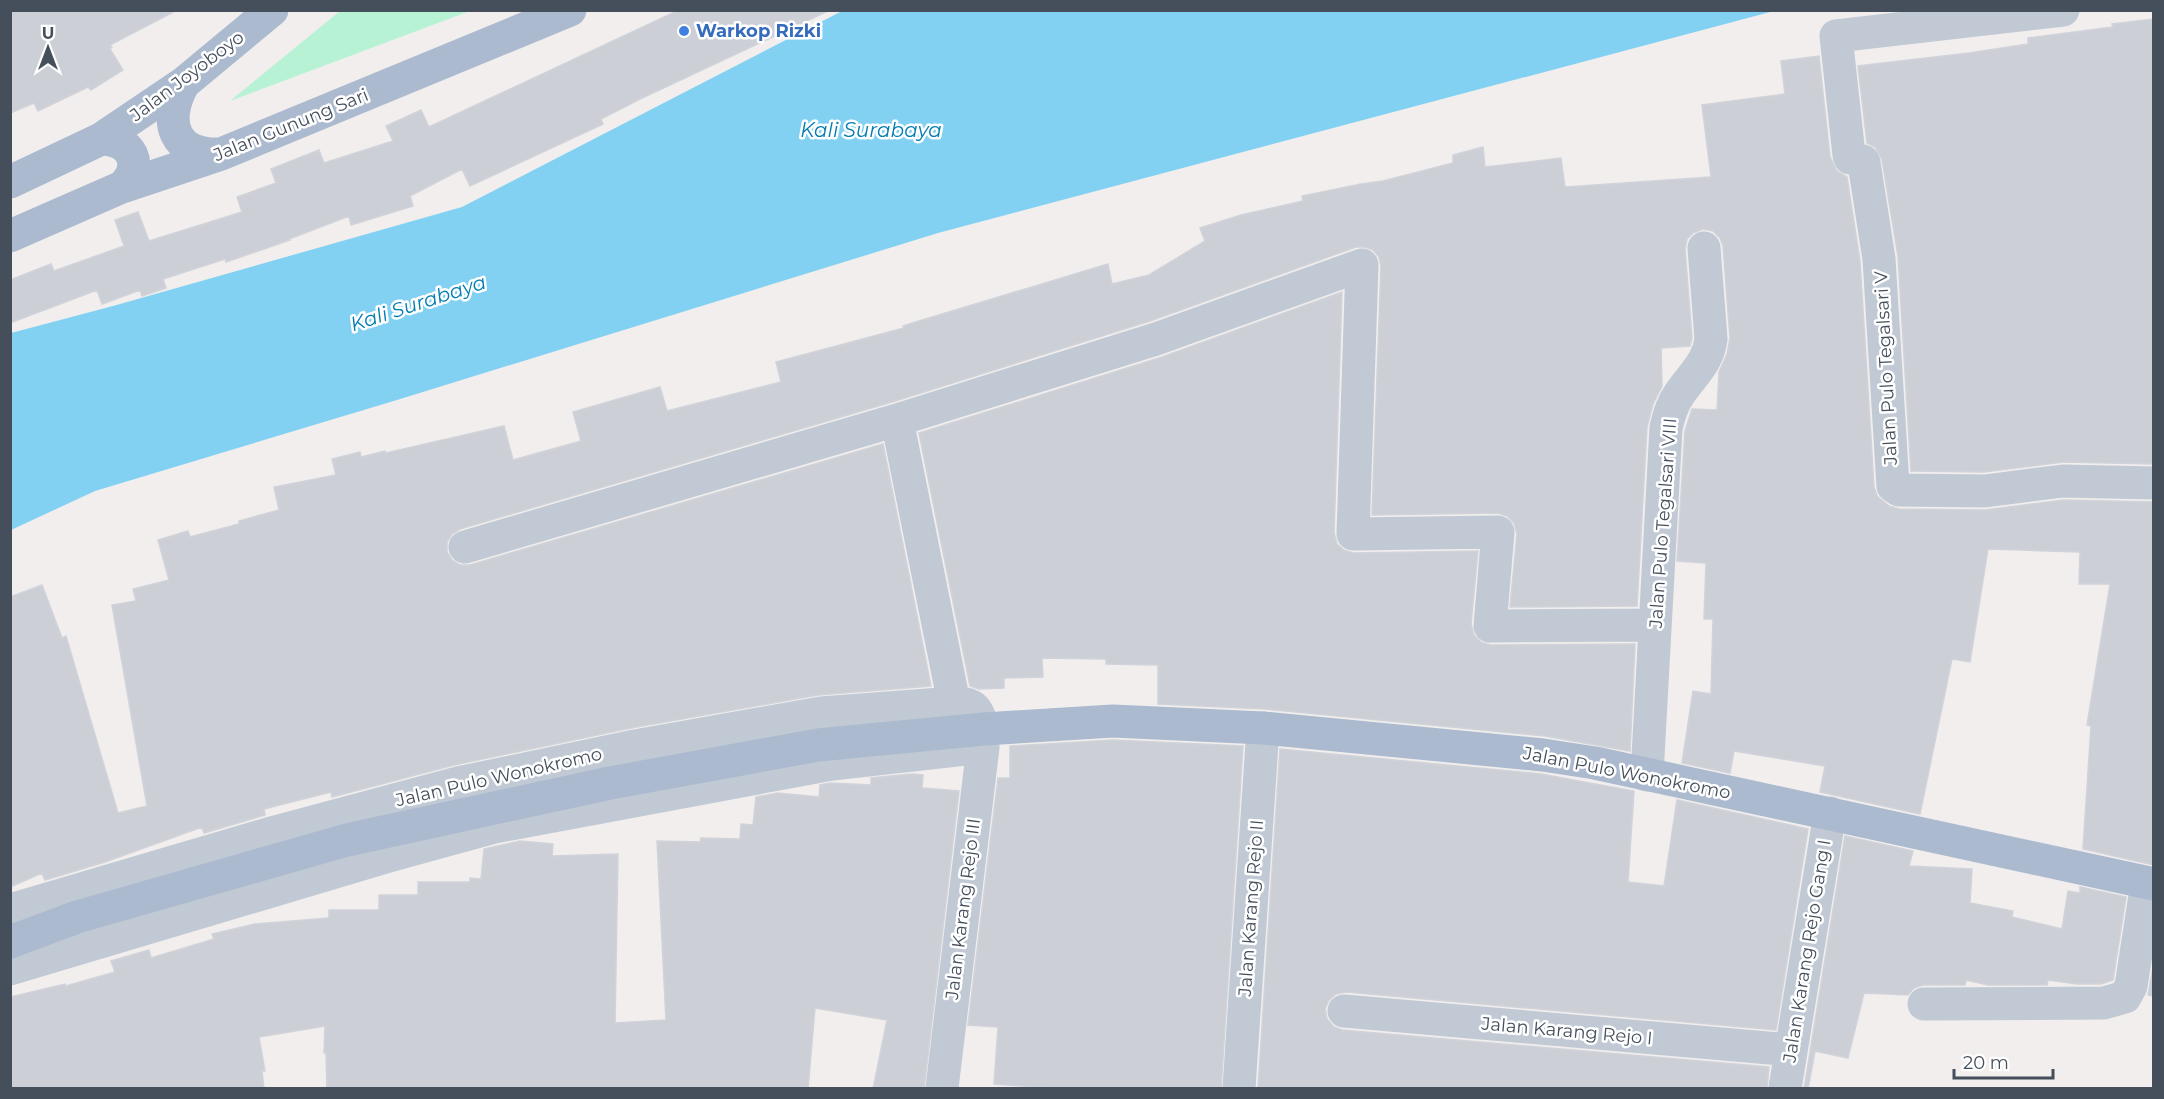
<svg xmlns="http://www.w3.org/2000/svg" width="2164" height="1099" font-family="Montserrat,sans-serif">
	<rect width="100%" height="100%" fill="#f1eeed"/>
	<path fill="#b8f2d4" d="M340,11H470L230,101Z"/>
	<path fill="#82d1f2" d="M842,11H1774L938,233L397,400L95,491L11,530V333L113,306L462,207Z"/>
	<path fill="#cccfd6" stroke="#d1d3da" stroke-width="1.5" d="M10,10H177L110,45L112,47L110,49L123,70L91,90L88,87L38,111L34,103L10,113Z
		M679,10H830L640,99L601,119L603,124L470,186L462,169L410,196L413,206L351,225L349,216L289,239L290,240L226,262L225,259L163,279L166,288L142,296L140,290L102,304L97,290L10,323V280L51,264L54,271L124,246L115,220L138,212L149,241L242,212L237,197L276,183L271,169L319,150L324,163L393,141L386,126L421,110L429,127Z
		M2154,19V464L2063,462L1984,472L1911,471L1898,256L1882,160L1875,147L1867,143L1858,66L1969,53L2028,44V38L2113,27L2112,24Z
		M1819,56L1830,157L1837,171L1847,177L1860,261L1874,487L1877,496L1889,506L1899,509L1985,510L2064,500L2154,502V865L2083,849L2091,726L2087,725L2110,584H2079L2080,552L1988,549L1970,662L1952,659L1920,814L1820,792L1825,766L1734,751L1730,773L1682,763L1693,691L1711,694L1713,619H1704L1706,563L1677,561L1685,431L1692,409L1717,410L1719,372L1727,354L1730,338L1723,246L1720,238L1713,231L1703,229L1693,233L1687,239L1685,249L1692,338L1690,346L1661,348L1662,386L1653,404L1647,427L1637,606L1510,607L1517,534L1514,523L1507,516L1498,513L1372,515L1381,266L1379,257L1373,250L1365,247H1356L1150,321L892,402L460,529L452,534L447,542V552L452,560L460,565H470L883,444L931,686L818,695L631,728L454,765L332,797L331,792L264,809L265,815L204,833L202,827L105,862L45,880L42,873L10,887V597L42,585L62,638L66,636L118,813L147,806L112,605L136,601L133,589L169,580L158,540L188,531L190,537L239,524V521L279,510L274,487L336,475L332,459L360,452L361,457L385,451L386,453L504,426L513,460L581,441L573,412L660,387L667,411L781,382L776,362L904,328L903,326L919,321L1108,264L1112,284L1149,275L1205,241L1200,228L1241,215L1303,201L1302,196L1361,184L1383,181L1453,163V155L1483,147L1485,167L1561,158L1565,187L1711,177L1702,105L1785,94L1781,61Z
		M1342,292L1334,533L1337,544L1344,550L1353,553L1478,551L1471,624L1474,635L1481,642L1490,645L1635,644L1630,751L1545,736L1265,709L1158,704V665L1106,664V659L1042,658L1043,677L1004,678V688L979,689L970,686L919,433L1162,357Z
		M1113,740L1243,746L1221,1089H1062L994,1084L998,1027L968,1025L998,778H1010V746Z
		M1280,749L1541,774L1634,791L1628,882L1664,886L1677,800L1808,829L1776,1030L1346,992L1336,994L1329,1000L1325,1009L1327,1019L1334,1027L1342,1030L1769,1067L1767,1089H1258Z
		M912,774L923,775L922,788L959,791L924,1089H873L887,1020L815,1008L808,1089H327L326,1053H324L325,1026L259,1037L265,1071H262L264,1089H10V997L65,984L66,986L115,972L111,961L149,950L151,958L214,939L212,934L255,924L329,918V910H379V895H418V882H470V878L481,879L484,849L520,841L553,844L552,856L618,854L615,1023L666,1020L657,841L700,842L701,838L740,839L741,824L753,825L756,797L778,793L819,797L820,785L831,783L871,785V778Z
		M1845,836L1913,851L1909,866L1972,869L1970,903L2013,911L2012,917L2062,929L2068,891L2080,893V887L2126,897L2113,980L2101,984H2077L2048,980L2047,985H1988L1966,980L1965,985H1923L1914,988L1908,995L1864,993L1848,1058L1815,1051L1808,1089H1804Z
		M2154,963V996L2148,995Z"/>
	<g fill="none" stroke-linecap="round" stroke-linejoin="round">
		<path stroke="#c0c9d4" stroke-width="33" d="M2063,10L1836,36L1849,155L1850,158L1863,161L1864,163L1879,259L1893,486L1899,490L1985,491L2063,481L2154,483
			M897,420L954,703
			M465,547L897,420L1156,339L1362,265L1353,534L1498,532L1490,626L1655,625
			M1647,775L1666,428C1669,415 1672,404 1680,393C1693,374 1708,363 1711,339L1704,248
			M10,910L268,834L458,783L635,746L821,713L954,703C959,703 965,703 969,705C983,710 983,735 983,747L942,1088
			M10,969L389,856L494,827L832,764L983,747
			M1924,1004L2104,1003L2125,997L2131,986L2147,883
			M1344,1011L1791,1050
			M1239,1088L1263,728
			M1785,1088L1830,813"/>
		<path stroke="#abbacf" stroke-width="33" d="M184,83C162,121 173,156 221,154
			M101,139C132,139 145,166 122,187
			M10,182L101,139L184,83L272,10
			M10,236L122,187L221,154L570,10
			M10,942L77,917L347,840L610,783L818,745L984,729L1113,721L1263,728L1543,755L1595,763L2154,884"/>
	</g>
	<circle fill="#3f7fe0" stroke="#fff" stroke-width="2" cx="684" cy="31" r="6"/>
	<g text-anchor="middle" stroke-width="5" stroke-linejoin="round" paint-order="stroke">
		<g font-size="18" font-weight="bold" fill="#366cbe" stroke="#fff" text-anchor="start">
			<text x="696" y="37">Warkop Rizki</text>
		</g>
		<g font-size="18" fill="#454f5c" stroke="#fff">
			<text transform="translate(187 76) rotate(-37)" y="6">Jalan Joyoboyo</text>
			<text transform="translate(291 125) rotate(-22)" y="6">Jalan Gunung Sari</text>
			<text transform="translate(1886 368) rotate(-93)" y="6">Jalan Pulo Tegalsari V</text>
			<text transform="translate(1663 523) rotate(-86)" y="6">Jalan Pulo Tegalsari VIII</text>
			<text transform="translate(1627 773) rotate(11)" y="6">Jalan Pulo Wonokromo</text>
			<text transform="translate(499 777) rotate(-13)" y="6">Jalan Pulo Wonokromo</text>
			<text transform="translate(1251 908) rotate(-86)" y="6">Jalan Karang Rejo II</text>
			<text transform="translate(963 909) rotate(-83)" y="6">Jalan Karang Rejo III</text>
			<text transform="translate(1807 951) rotate(-81)" y="6">Jalan Karang Rejo Gang I</text>
			<text transform="translate(1567 1031) rotate(5)" y="6">Jalan Karang Rejo I</text>
		</g>
		<g font-size="20" font-style="italic" fill="#037db1" stroke="#fff">
			<text x="871" y="137">Kali Surabaya</text>
			<text transform="translate(418 303) rotate(-18)" y="7">Kali Surabaya</text>
		</g>
	</g>
	<rect width="2164" height="1099" fill="none" stroke="#454f5c" stroke-width="24"/>
	<g transform="translate(48 48)" stroke="#ffffff" stroke-width="4.5" paint-order="stroke">
	<path d="M0-4.5L10 22L0 15L-10 22Z" fill="#454f5c"/>
	<text y="-9" font-size="16" font-weight="bold" text-anchor="middle" fill="#454f5c">U</text>
	</g>
	<path d="M1954 1069v9h99v-9" fill="none" stroke="#454f5c" stroke-width="3"/>
	<text x="1963" y="1069" font-size="18" fill="#454f5c" stroke="#ffffff" stroke-width="4.5" paint-order="stroke">20 m</text>
</svg>
